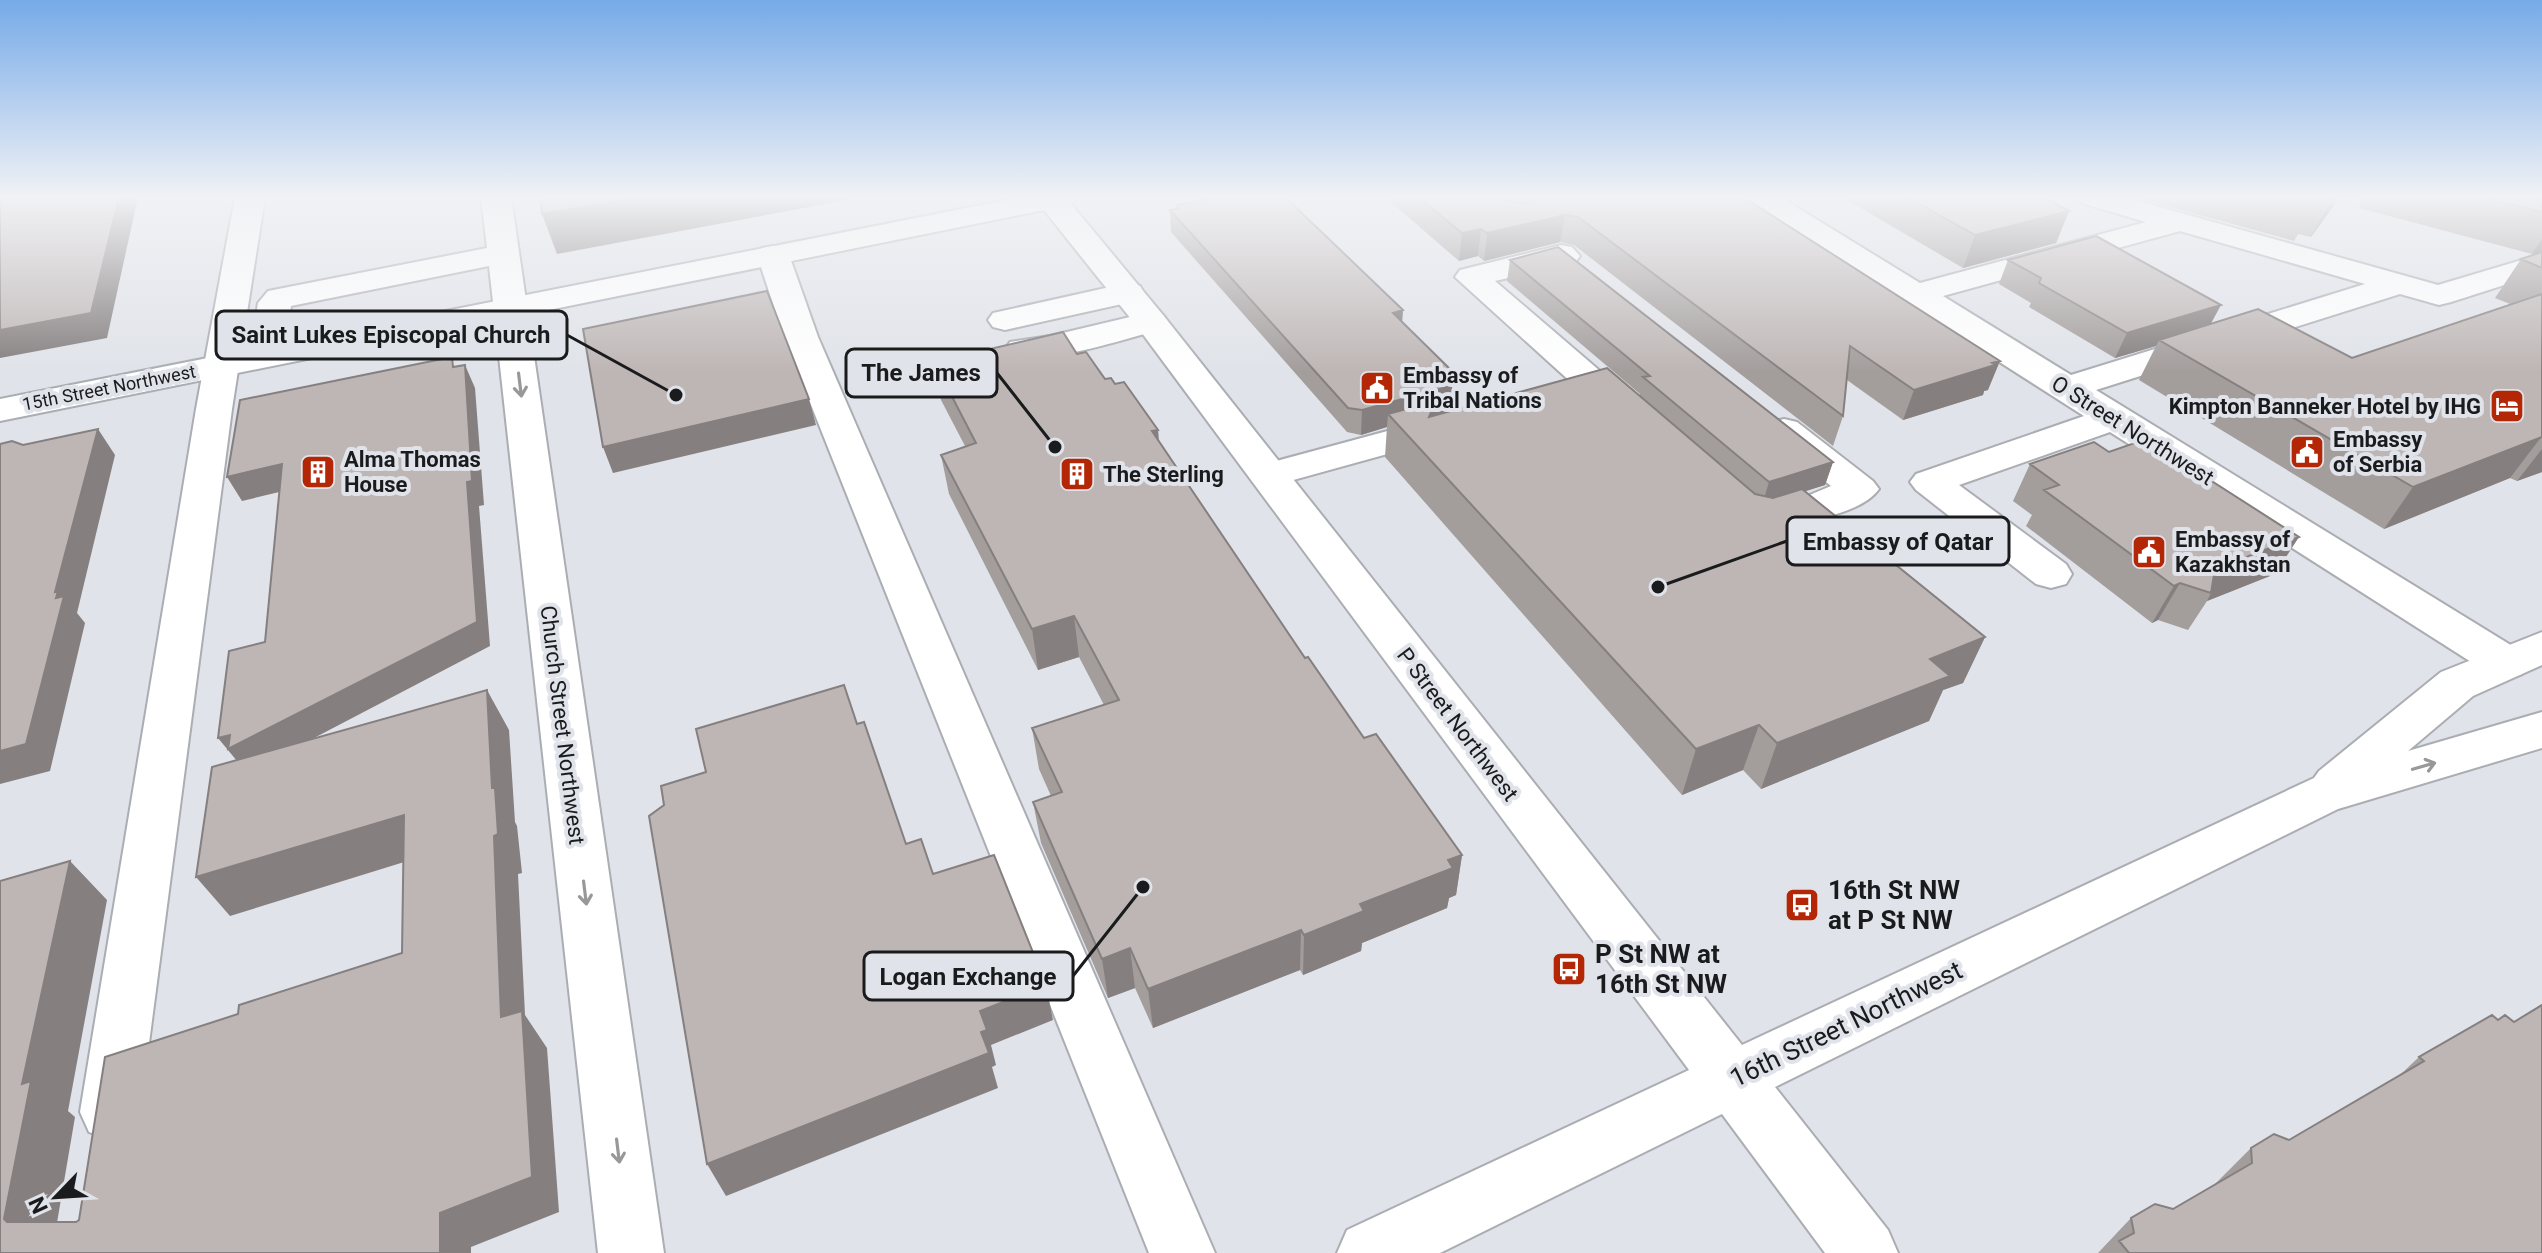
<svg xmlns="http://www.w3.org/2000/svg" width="2542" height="1253" font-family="Roboto,sans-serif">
	<rect width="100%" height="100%" fill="#e0e3e9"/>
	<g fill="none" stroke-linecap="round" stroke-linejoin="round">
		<g stroke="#aaadb2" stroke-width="4">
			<path id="minor" d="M235,197H265L232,409L140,1112L131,1132L110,1140L89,1132L80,1112L196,409Z
				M481,197H511L664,1253H598L489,266L291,306L284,356L279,363L267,366L255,363L250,356L258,303L268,291L487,248Z
				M1745,197H1780L1920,283L2146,222L2082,203L2077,197H2124L2438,285L2542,254V273L2451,302L2439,305L2400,294L2096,390L2522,652L2529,663L2522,674L2506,679L2490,674L2110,432L1959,485L2066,564L2072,574L2066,584L2051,588L2036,584L1916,490L1910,482L1916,474L2084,416L1750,203ZM2180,231L2365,284L2071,375L1943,296Z
				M1561,245L1572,247L1580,256L1575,263L1495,281L1642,407L1647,415L1642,423L1629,426L1616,423L1455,277L1460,270Z
				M773,246L784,248L789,255L818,337L1215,1253H1149L784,337L757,255L762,248Z
				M1128,283L1140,286L1144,293L1140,300L1005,330L993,327L988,320L993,313Z
				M1151,312L1163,315L1168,322L1163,329C1124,339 1047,365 1010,356L1005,349L1010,342L1050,336Z
				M1443,416L1456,419L1462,427L1456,435L1268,487L1254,483L1249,475L1254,467Z
				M1784,419L1797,422L1873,481L1879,489C1866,508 1821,522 1800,517L1794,508L1800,499L1831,486L1771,438L1765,430L1771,422Z"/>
		</g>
		<g stroke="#aaadb2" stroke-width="4">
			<path id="major" d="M1022,197H1080L1071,204L1163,315L1742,1045L2314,778L2319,771L2441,672L2542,632V665L2473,696L2408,751L2542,712V748L2338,809L1775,1087L1888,1230L1898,1253H1825L1722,1114L1440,1253H1337L1347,1230L1689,1070L1139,329L1044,210L0,421V399Z"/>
		</g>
		<use href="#minor" fill="#fff" fill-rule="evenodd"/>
		<use href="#major" fill="#fff" fill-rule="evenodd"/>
	</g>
	<path fill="#a39d9c" d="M1385,197H1500L1506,200L1513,202L1507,197H1743L1988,390L1984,391L1983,395L1903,420L1847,380L1843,416L1833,446L1574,245L1560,242L1484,261L1478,256L1459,261Z
		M1842,197H2043L2069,211L2056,243L1963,268Z
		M2134,197H2340L2311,237L2298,234L2294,241Z
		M2362,197H2542V252L2532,254L2359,208Z
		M1177,205L1403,310L1402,322L1451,397L1445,412L1434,415V416L1639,396L1640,394L1507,281L1510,260L1833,462L1825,485L1805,491L1985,637L1963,683L1943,690L1929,721L1761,789L1743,770L1682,795L1385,457L1387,427L1361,435L1347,432L1171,232L1170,210L1177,208Z
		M2542,252V472L2517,481L2510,478L2384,529L2139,380L2156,346L2115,358L2029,307L2031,303L1999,284L2008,260L2211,324L2352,358L2510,304L2495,298L2521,259Z
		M1077,354L1105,379L1115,384L1158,430L1159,441L1305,658L1364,738L1462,855L1456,895L1449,898L1447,908L1362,943L1361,951L1303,975L1300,970L1153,1028L1135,988L1108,998L1041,843L1033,802L1051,796L1039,769L1032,728L1104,705L1079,657L1038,670L949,494L941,455L965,446L941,400L934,362Z
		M2030,464L2275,574L2207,601L2188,630L2158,620L2152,623L2026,526L2032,515L2013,501Z
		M2492,1015L2542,1253H2098L2131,1218L2173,1209L2213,1186L2251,1148L2289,1140L2400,1075L2419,1057Z"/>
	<path fill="#857f7f" d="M119,197H138L107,338L0,358V330Z
		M640,197H863L557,254L542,214Z
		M2333,197H2340L2311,237Z
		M2069,211L2056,243L1963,268L1975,235Z
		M1565,215L1560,242L1484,261L1487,233Z
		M1481,229L1478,256L1459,261L1462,233Z
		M2542,239V252L2532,254Z
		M2221,305L2208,329L2159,340L2156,346L2115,358L2127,333Z
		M1403,310L1401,334L1393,313Z
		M2000,361L1988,390L1984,391L1983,395L1903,420L1914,390Z
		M465,365L475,388L484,505L479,506L490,646L247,773L218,738L467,482Z
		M1454,373L1451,397L1445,412L1434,415L1432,445L1388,414L1387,427L1361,435L1362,410Z
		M809,399L816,425L613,473L603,447Z
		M98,429L115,455L77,613L85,623L50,771L0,784V751L56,598L55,592Z
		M1158,430L1160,469L1152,431Z
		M2542,436L2510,478L2384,529L2413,487Z
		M2542,449V472L2517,481Z
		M1833,462L1825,485L1762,505L1769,482Z
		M282,464L296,488L242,501L227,477Z
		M2299,537L2275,574L2207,601L2211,593L2215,569Z
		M2180,583L2158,620L2152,623L2174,586Z
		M1074,616L1079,657L1038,670L1032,629Z
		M1985,637L1963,683L1943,690L1929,721L1761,789L1777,743L1930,659Z
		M487,690L509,730L515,822L517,826L522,873L518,874L525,1015L547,1048L559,1212L471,1247V1253H440V1213L501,1017Z
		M1759,725L1743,770L1682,795L1696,749Z
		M404,815L430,854L230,916L196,877Z
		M1462,855L1456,895L1449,898L1447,908L1362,943L1361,951L1303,975L1304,935L1360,904L1448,860Z
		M70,861L107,900L68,1111L75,1117L52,1252L7,1222L4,1219L22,1084Z
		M1301,930L1300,970L1153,1028L1148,989Z
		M1130,948L1135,988L1108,998L1102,959Z
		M1046,985L1053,1020L991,1045L996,1065L992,1067L998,1088L726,1196L707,1164L981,1032L980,1011Z"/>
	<path fill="#beb6b5" stroke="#857f7f" stroke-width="2" d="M4,197H119L91,313L0,330V204Z
		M540,197H640L542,214Z
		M1218,197H1285L1403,310L1393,313L1454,373L1447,387L1362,410L1348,408L1170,210L1179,208L1177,205Z
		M1418,197H1500L1506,200L1523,204L1534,201L1537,197H1743L2000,361L1992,363L1995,365L1914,390L1850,346L1843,416L1578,217L1565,215L1487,233L1481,229L1462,233Z
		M1907,197H2043L2069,211L1975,235Z
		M2480,197H2542V212Z
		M2096,236L2221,305L2127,333L2039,283L2041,278L2008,260Z
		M1558,247L1833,462L1769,482L1643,377L1650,376L1510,260Z
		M2542,252V268L2521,259Z
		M767,291L809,399L603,447L583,329Z
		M2542,294V437L2413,487L2159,340L2258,309L2352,358Z
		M1063,332L1077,354L1086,352L1105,379L1111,378L1115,384L1124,382L1158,430L1152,431L1305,658L1308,657L1364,738L1376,734L1462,855L1448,860L1453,868L1360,904L1364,911L1304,935L1301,930L1148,989L1130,948L1102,959L1033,802L1062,792L1032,728L1119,700L1074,616L1032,629L941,455L976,443L934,362Z
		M452,357L453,367L465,365L472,481L467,482L477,622L228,749L230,735L218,738L229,651L265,642L282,464L227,477L240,400Z
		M1607,368L1755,494L1773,498L1802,489L1985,637L1930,659L1950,676L1777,743L1759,725L1696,749L1388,414L1436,401L1429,417Z
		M98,429L55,592L58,591L56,598L64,596L26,744L0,751V444L12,441L23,445Z
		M2146,439L2299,537L2215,569L2211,593L2180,583L2174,586L2044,490L2059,485L2030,464L2094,442L2109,452Z
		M844,685L857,724L864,722L906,844L921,839L933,874L994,855L1046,985L980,1011L987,1030L981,1032L989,1053L707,1164L649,816L664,805L661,786L706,772L696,729Z
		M487,690L492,788H495L498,834L494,836L501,1017L522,1011L532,1177L440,1213V1253H0V881L70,861L22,1084L31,1081L4,1219L7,1222H76L79,1220L105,1057L238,1014L239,1005L402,953L404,815L196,877L212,767Z
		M2542,1005V1253H2129L2119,1241L2134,1233L2131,1218L2155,1204L2173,1209L2252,1163L2251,1148L2274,1134L2289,1140L2424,1061L2419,1057L2492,1015L2498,1020L2505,1015L2514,1022Z"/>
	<defs><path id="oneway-shaft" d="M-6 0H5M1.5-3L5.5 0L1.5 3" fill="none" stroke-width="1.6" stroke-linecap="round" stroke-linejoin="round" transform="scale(2)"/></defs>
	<g stroke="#989899">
		<use href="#oneway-shaft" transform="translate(520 385) rotate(83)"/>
		<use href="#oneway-shaft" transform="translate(2424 766) rotate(-16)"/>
		<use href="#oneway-shaft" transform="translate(585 893) rotate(83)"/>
		<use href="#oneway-shaft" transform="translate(618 1151) rotate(83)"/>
	</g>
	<linearGradient id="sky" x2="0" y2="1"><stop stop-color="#76aae8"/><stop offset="0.53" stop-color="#f1f2f5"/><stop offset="1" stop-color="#f1f2f5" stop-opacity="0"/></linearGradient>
	<rect width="2542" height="372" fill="url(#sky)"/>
	<defs>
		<g id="civic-square" transform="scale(1.8)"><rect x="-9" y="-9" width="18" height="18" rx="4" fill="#b32706" stroke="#e0e3e9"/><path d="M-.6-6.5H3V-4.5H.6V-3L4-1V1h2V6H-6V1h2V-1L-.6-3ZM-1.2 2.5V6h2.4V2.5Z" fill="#fff"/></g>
		<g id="hotel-square" transform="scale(1.8)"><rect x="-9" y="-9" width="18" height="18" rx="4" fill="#b32706" stroke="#e0e3e9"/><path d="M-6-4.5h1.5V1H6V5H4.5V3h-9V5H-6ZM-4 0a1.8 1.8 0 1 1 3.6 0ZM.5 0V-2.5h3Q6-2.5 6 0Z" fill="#fff"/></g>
		<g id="building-square" transform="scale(1.8)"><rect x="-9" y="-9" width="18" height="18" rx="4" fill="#b32706" stroke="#e0e3e9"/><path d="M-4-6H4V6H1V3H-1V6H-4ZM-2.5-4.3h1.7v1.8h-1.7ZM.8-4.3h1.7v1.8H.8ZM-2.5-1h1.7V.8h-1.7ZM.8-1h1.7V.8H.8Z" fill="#fff"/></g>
		<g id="bus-square" transform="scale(1.8)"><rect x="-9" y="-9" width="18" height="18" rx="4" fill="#b32706" stroke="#e0e3e9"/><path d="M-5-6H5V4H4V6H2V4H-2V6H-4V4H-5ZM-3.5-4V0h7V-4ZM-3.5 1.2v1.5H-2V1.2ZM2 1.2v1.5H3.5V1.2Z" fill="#fff"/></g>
	</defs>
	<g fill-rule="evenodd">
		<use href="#civic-square" x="1377" y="388"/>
		<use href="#hotel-square" x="2507" y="406"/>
		<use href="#civic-square" x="2307" y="452"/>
		<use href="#building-square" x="318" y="472"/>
		<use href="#building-square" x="1077" y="474"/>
		<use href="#civic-square" x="2149" y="552"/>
		<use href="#bus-square" x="1802" y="905"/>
		<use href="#bus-square" x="1569" y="969"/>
	</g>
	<g text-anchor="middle" stroke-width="8" stroke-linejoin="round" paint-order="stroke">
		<g font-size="18" fill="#1a1b1d" stroke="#e0e3e9">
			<text transform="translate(109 388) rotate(-11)" y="6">15th Street Northwest</text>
		</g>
		<g font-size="22" font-weight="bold" fill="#1a1b1d" stroke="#e0e3e9" text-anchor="start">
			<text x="1403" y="383">Embassy of<tspan x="1403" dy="25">Tribal Nations</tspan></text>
			<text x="2481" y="414" text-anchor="end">Kimpton Banneker Hotel by IHG</text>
			<text x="2333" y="447">Embassy<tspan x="2333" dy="25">of Serbia</tspan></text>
			<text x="344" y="467">Alma Thomas<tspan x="344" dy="25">House</tspan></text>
			<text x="1103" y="482">The Sterling</text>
			<text x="2175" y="547">Embassy of<tspan x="2175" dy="25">Kazakhstan</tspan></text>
		</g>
		<g font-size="22" fill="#1a1b1d" stroke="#e0e3e9">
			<text transform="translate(2133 430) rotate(32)" y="8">O Street Northwest</text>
			<text transform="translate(1458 724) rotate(53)" y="8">P Street Northwest</text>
			<text transform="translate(563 725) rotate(83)" y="8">Church Street Northwest</text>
		</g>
		<g font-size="26" font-weight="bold" fill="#1a1b1d" stroke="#e0e3e9" text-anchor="start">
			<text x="1828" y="899">16th St NW<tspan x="1828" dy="30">at P St NW</tspan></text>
			<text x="1595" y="963">P St NW at<tspan x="1595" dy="30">16th St NW</tspan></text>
		</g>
		<g font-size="26" fill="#1a1b1d" stroke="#e0e3e9">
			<text transform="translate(1846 1024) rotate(-26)" y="9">16th Street Northwest</text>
		</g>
	</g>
	<path fill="none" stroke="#1a1b1d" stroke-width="3" d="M676 395L567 335M1055 447L997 373M1658 587L1787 541M1143 887L1073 976"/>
	<g fill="#1a1b1d" stroke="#e0e3e9" stroke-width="3">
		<circle cx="676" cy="395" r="8"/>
		<circle cx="1055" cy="447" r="8"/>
		<circle cx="1658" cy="587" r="8"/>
		<circle cx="1143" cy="887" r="8"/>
	</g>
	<g fill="#e0e3e9" stroke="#1a1b1d" stroke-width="3">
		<rect x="216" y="311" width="351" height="48" rx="8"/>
		<rect x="846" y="349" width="151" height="48" rx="8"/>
		<rect x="1787" y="517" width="222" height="48" rx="8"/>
		<rect x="864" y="952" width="209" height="48" rx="8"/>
	</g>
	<g font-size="24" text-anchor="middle" font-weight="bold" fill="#1a1b1d">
		<text x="391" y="343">Saint Lukes Episcopal Church</text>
		<text x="921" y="381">The James</text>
		<text x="1898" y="550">Embassy of Qatar</text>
		<text x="968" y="985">Logan Exchange</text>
	</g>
	<g transform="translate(56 1197) rotate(245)" stroke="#e0e3e9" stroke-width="6" paint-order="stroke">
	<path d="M0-6L14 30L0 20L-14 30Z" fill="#1a1b1d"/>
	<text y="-12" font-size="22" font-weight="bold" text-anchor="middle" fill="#1a1b1d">N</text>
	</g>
</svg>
